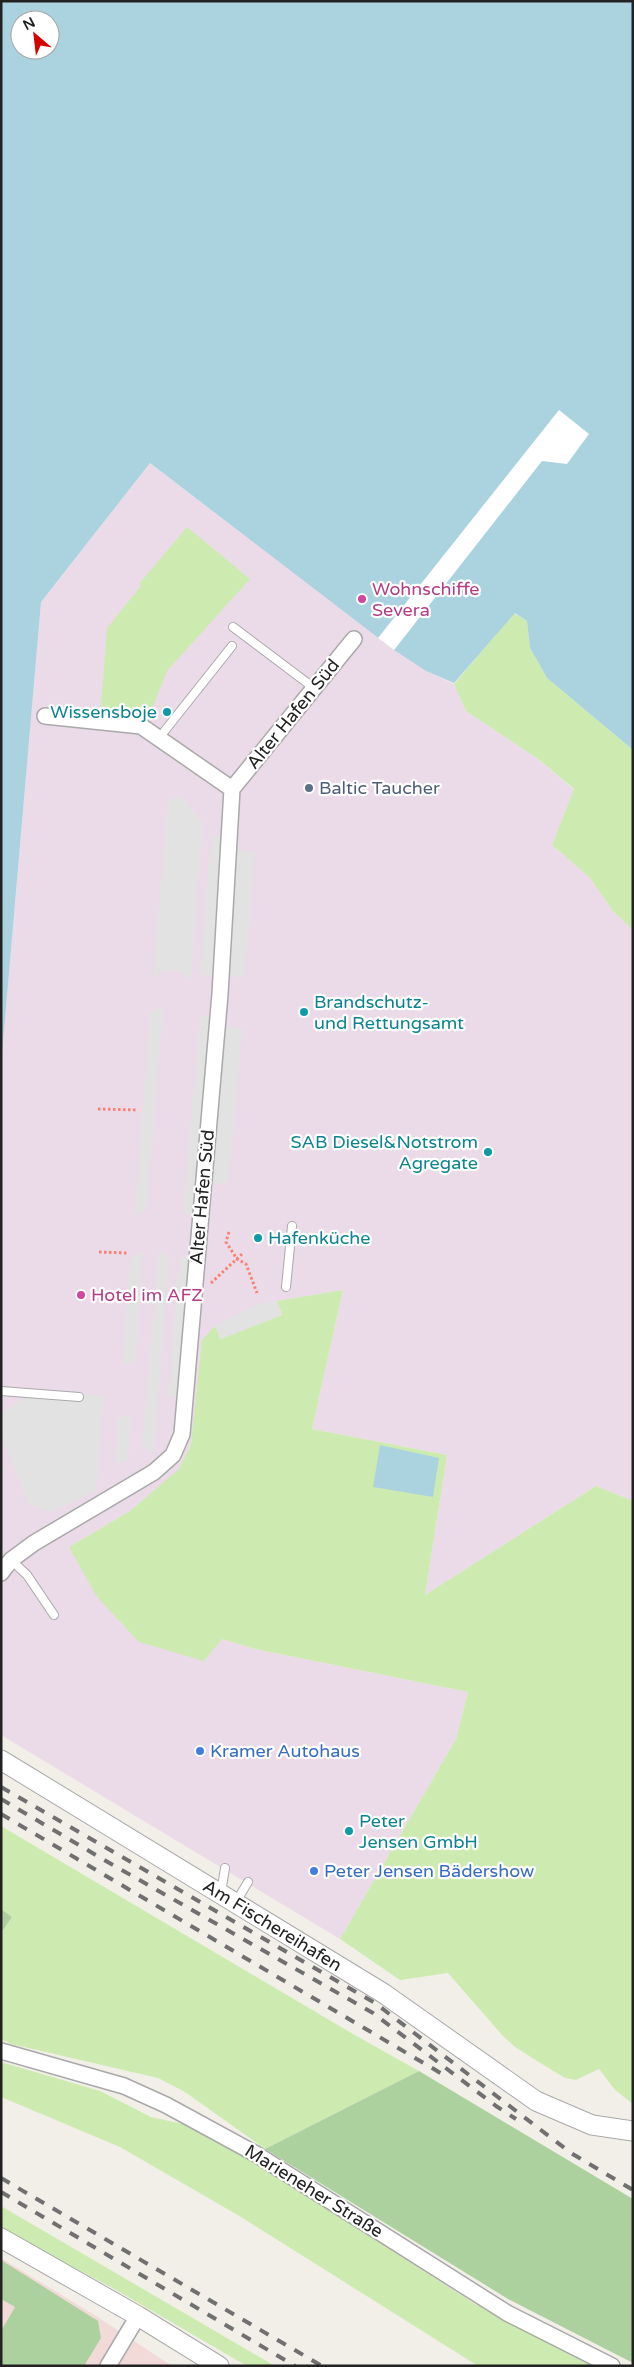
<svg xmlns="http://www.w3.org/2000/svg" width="634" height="2367" font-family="'Varela Round',sans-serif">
	<rect width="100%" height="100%" fill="#f2efe9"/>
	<path fill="#f2dad9" d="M1,2258L96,2316L172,2366H1Z"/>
	<path fill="#ebdbe8" d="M150,463L394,650L426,671L454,684L466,711L538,759L574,790L552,845L589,877L613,911L633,930V1501L596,1486L425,1595L447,1455L312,1429L343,1290L278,1301L221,1339L215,1326L191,1444L179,1470L130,1511L69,1547L222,1639L255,1649L468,1692L456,1739L340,1939L1,1735V1066L41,602Z"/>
	<path fill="#cdebb0" d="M187,527L250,579L167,671L148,719L100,717L107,628L141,586L139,584Z
		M514,613L527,621L530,648L547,678L633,750V930L613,911L589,877L552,845L574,789L538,759L466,711L454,684Z
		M343,1290L312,1429L447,1455L425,1595L596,1486L633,1501V2104L615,2090L599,2069L576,2080L565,2078L542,2064L515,2047L502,2035L448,1973L400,1980L340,1939L456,1739L468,1692L255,1649L222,1639L204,1661L139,1642L97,1597L69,1547L130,1511L179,1469L191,1444L202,1340L215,1326L220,1338L282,1315L277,1301Z
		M1,1826L353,2034L419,2071L265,2149L185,2092L158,2078L11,2044L1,2039V1933L12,1917L1,1909Z
		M1,2062L100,2091L151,2117L183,2124L249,2159L475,2304L541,2334L599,2366H478L241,2217L120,2147L1,2097Z
		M1,2206L275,2366H247L109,2286L1,2229Z"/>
	<path fill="#add19e" d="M1,1909L12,1917L1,1933Z
		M419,2071L633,2199V2363L508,2299L265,2149Z
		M1,2260L98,2321L101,2338L84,2366H1V2331L15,2307L1,2299Z"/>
	<path fill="#e2e2e2" d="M181,797L203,822L191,979L179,971L166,970L153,977L168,800Z
		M211,836L224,837L242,851L255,852L245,977L200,975Z
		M163,1007L147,1209L135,1216L150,1012Z
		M200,1016H209V1026L242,1028L229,1183L198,1184L195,1215L183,1213Z
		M159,1250L169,1258L154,1454L142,1446Z
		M143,1251L136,1360L123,1366L130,1258Z
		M179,1257L190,1258L179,1398L168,1396Z
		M277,1301L282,1315L221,1339L215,1326L256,1305Z
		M30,1394L104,1395L96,1491L50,1512L28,1504L1,1432V1414Z
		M131,1414L128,1460L115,1464L118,1418Z"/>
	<path fill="#aad3df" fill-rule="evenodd" d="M1,1H633V750L547,678L530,648L527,621L515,613L454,683L426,671L394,650L150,463L41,602L1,1066ZM20,20H50V50H20Z
		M380,1445L439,1458L433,1497L373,1487Z"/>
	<path fill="#fff" d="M559,410L589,434L567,464L542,461L394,650L378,638Z"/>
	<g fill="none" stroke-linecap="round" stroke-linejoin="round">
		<g stroke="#a9a9a9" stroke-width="10">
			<path id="service" d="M233,627L314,688
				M159,738L232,646
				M286,1287L292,1226
				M1,1391L79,1397
				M11,1560L27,1575L54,1615
				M221,1893L225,1868
				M236,1902L248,1882"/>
		</g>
		<g stroke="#a9a9a9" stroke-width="18">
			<path id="minor" d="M45,716L141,726L232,789
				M1,1573L11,1560L34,1543L154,1472L173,1455L182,1434L220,994L232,789L354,639
				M1,2051L124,2086L166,2105L256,2154L507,2313L612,2366
				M108,2366L138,2316"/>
		</g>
		<g stroke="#a9a9a9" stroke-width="21">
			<g id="tertiary">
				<path id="s1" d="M1,1760L383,1993L536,2101L592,2125L633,2131"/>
				<path d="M1,2238L138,2316L219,2366"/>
			</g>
		</g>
		<path stroke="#fa8072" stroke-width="3" stroke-dasharray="2.5 2.5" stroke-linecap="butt" d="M98,1109L138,1110
			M229,1232L226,1242L237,1259L246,1264L257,1293
			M99,1252L127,1253
			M211,1283L242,1254"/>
		<use href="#service" stroke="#fff" stroke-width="8"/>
		<use href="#minor" stroke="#fff" stroke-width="15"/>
		<use href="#tertiary" stroke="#fff" stroke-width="19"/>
		<path stroke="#707070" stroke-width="4" stroke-dasharray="10 10" stroke-linecap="butt" d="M1,1787L375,2003L571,2153L633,2190
			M1,1799L106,1861L373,2013L496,2106L516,2119
			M1,1814L449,2078
			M1,2178L322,2366
			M1,2192L295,2366"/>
	</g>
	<g fill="#d1479c" stroke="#fff" stroke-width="2">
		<circle cx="362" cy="599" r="5"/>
		<circle cx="81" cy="1295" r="5"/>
	</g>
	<g fill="#0f9aa8" stroke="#fff" stroke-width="2">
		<circle cx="167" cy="712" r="5"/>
		<circle cx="304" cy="1012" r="5"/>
		<circle cx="488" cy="1152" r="5"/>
		<circle cx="258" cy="1238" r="5"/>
		<circle cx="349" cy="1831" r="5"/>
	</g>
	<circle fill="#5c6f8a" stroke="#fff" stroke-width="2" cx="309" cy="788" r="5"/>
	<g fill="#3f7fe0" stroke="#fff" stroke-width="2">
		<circle cx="200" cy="1751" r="5"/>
		<circle cx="314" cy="1871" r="5"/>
	</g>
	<g text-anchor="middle" stroke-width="4.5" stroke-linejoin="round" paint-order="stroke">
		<g font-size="18" fill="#b23c85" stroke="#fff" text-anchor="start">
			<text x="372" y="595">Wohnschiffe<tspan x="372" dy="21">Severa</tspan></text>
			<text x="91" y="1301">Hotel im AFZ</text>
		</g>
		<g font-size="18" fill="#0d838f" stroke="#fff" text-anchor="start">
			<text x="157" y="718" text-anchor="end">Wissensboje</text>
			<text x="314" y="1008">Brandschutz-<tspan x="314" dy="21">und Rettungsamt</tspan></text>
			<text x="478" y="1148" text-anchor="end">SAB Diesel&amp;Notstrom<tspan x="478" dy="21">Agregate</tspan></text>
			<text x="268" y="1244">Hafenküche</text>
			<text x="359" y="1827">Peter<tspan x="359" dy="21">Jensen GmbH</tspan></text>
		</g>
		<g font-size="18" fill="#222" stroke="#fff">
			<text transform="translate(293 714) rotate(-51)" y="6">Alter Hafen Süd</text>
			<text transform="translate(202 1197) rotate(-85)" y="6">Alter Hafen Süd</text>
			<text dy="6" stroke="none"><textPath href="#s1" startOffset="318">Am Fischereihafen</textPath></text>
			<text transform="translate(314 2191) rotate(32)" y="6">Marieneher Straße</text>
		</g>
		<g font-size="18" fill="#4e5e75" stroke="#fff" text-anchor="start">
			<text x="319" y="794">Baltic Taucher</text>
		</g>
		<g font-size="18" fill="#366cbe" stroke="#fff" text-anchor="start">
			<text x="210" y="1757">Kramer Autohaus</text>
			<text x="324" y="1877">Peter Jensen Bädershow</text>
		</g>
	</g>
	<rect width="634" height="2367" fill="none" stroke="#222222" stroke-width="5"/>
	<g transform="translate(35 35) rotate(332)"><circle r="24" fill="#ffffff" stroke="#a7a7a7"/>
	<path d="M0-4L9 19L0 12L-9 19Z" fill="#d40000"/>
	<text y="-8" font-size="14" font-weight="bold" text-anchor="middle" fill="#222222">N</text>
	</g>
</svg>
